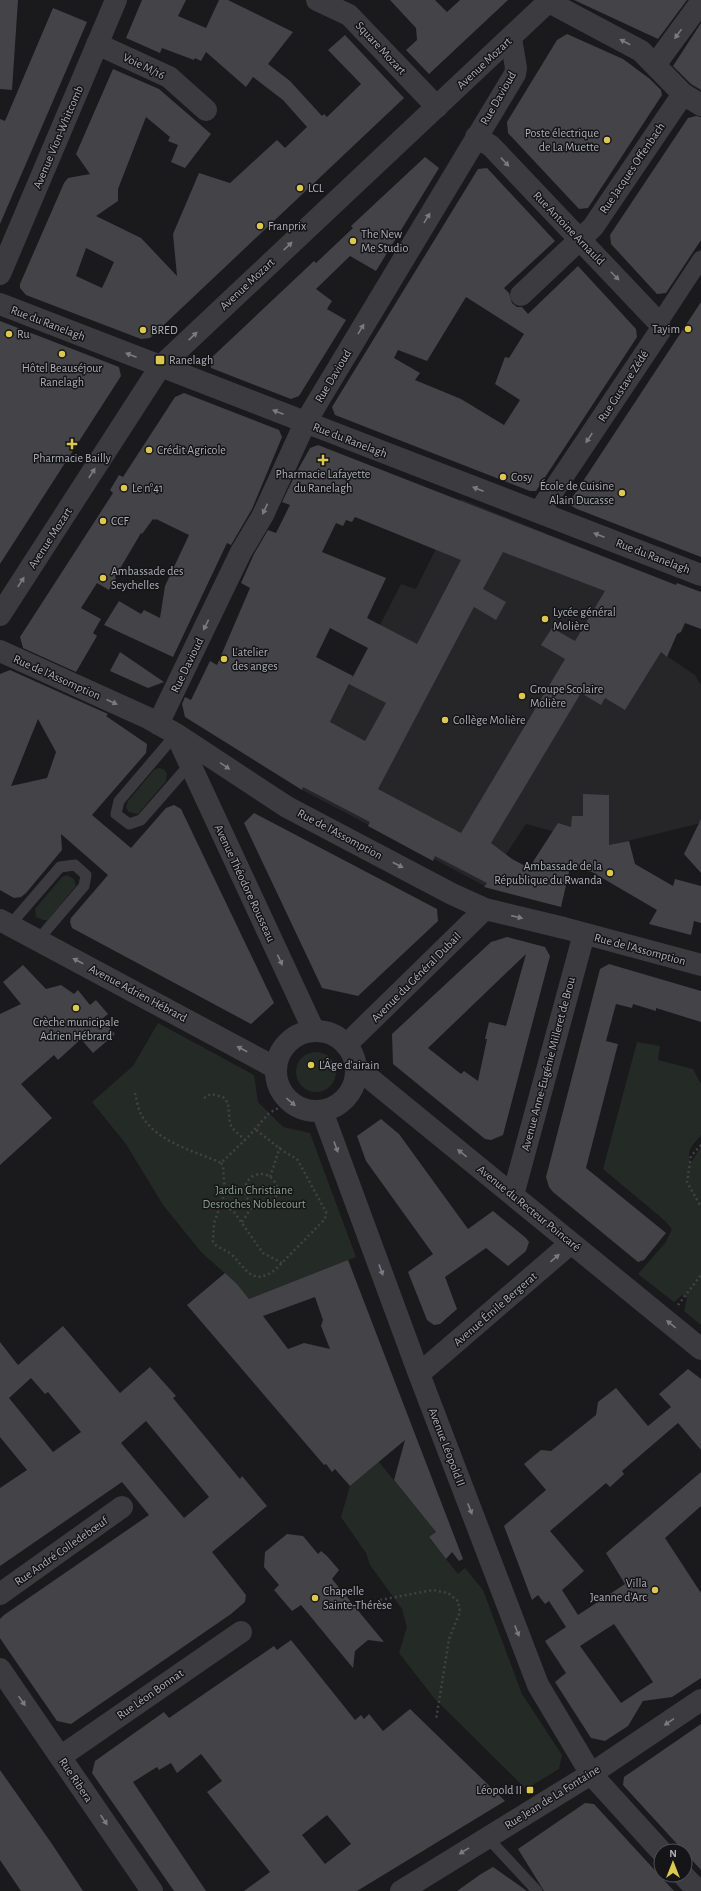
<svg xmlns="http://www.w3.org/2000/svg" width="701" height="1891" font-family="'Alegreya Sans',sans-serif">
	<rect width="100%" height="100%" fill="#1a191b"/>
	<path fill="#262528" d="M461,499L657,578L652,646L695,675L701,685V823L607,846L526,824L485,886L302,790L308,776L304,773L401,584L416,589Z"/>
	<path fill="#242b26" d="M159,768L163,769L167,773L166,781L138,814L129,812L126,808L128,801L154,770Z
		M67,875L74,879L76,886L74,888L48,920H43L36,917L35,909L62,877Z
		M158,1023L254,1075L258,1102L283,1127L310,1133L356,1257L249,1299L237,1284L202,1253L163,1205L126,1144L92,1102L133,1066Z
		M637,1042L660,1046L658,1060L693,1069L701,1084V1135C694,1144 685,1150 691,1162L701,1147V1325L684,1311L687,1298L682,1295L674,1302L638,1274L666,1242L672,1229L664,1220L603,1169Z
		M296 1072a20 20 0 1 1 40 0a20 20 0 1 1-40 0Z
		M379,1462L436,1532L429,1538L458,1574L465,1568L483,1590L522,1694L562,1755L559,1769L526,1789L434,1698L399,1653L407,1627L402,1609L370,1565L366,1553L341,1517L350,1486Z"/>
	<path fill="#444448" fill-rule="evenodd" d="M0,0H18L12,90L0,89Z
		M142,0H186L178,16L206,28L219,0H228L293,32L268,64L290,81L322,116L324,114L327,117L361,84L328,50L345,35L404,98L150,338L141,339L26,295L20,288V284L64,183L68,178L90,174L76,154L113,69L159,89L211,134L185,168L171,162L178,145L168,141L170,137L146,117L118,189V201L96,216L141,238L177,276L173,234L199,173L230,183L277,140L285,148L307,127L283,100L253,77L246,87L206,52L201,61L195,58L194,60L162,48L160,53L126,38ZM86,248L114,262L102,288L76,276Z
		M390,0H435L447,12L460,0H508L429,74L406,50L417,40L416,28Z
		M574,0H687L658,39Z
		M53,8L87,22L0,224V119L5,121Z
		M701,23V90L691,84L673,66Z
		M567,34L623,59L650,79L661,90L662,95L588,208L579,209L508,133L507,122L557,40Z
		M696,116L701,117V240L666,293L657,294L611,244L610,235L688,118Z
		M425,157L439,168L376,271L350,256L316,289L332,301L327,309L346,320L299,396L291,399L211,368L210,359L314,261L316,263L353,228L351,226Z
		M487,168L555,241L504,288L509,293L512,303L517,307H522L528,314L578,266L636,329L637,337L536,491H530L335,415L332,407L478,169ZM466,297L524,334L509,358L505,357L495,384L520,400L504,425L461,399L415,380L420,373L394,358L398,350L427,361Z
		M701,302V557L577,509L568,504Z
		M0,321L119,367L121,376L0,564Z
		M184,393L279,430L282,437L252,509L231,545L227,543L173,657L104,625L119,601L141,614L144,610L160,618L165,586L189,535L156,519L155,520L153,519L142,534L141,533L115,577L116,578L109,590L97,583L81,608L101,619L93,633L97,636L76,672L23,648L20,637L113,493L110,490L119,475L123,477L175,397Z
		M318,445L676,585L677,583L701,592V629L685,623L681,632L677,634L667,657L661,652L625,710L605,698L601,705L581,693L491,843L512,859L529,868L558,823L571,827L572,816H583V794L609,795V845L629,841L635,864L673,886L675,879L701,886V923L694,921L691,935L649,924L657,910L592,872L570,868L561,907L484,887L487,883L435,856L433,861L368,826L370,822L303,787L302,790L185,717L182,704L185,697L191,700L210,661L217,665L250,588L241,583L254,554L268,530L276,533L290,505L282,502L295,475L310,448ZM355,517L461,560L417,644L367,618L386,578L322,552L336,523L343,526L346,520L352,522ZM503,552L605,591L575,641L552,628L541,645L565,659L461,833L378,789L474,607L496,620L506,602L483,589ZM330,628L368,648L349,684L386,703L365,741L330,722L353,676L316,657Z
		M120,652L164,682L148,688L110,671Z
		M10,670L108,714L106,716L147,744L146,753L92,815L131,848L166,808L174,805L181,809L274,1003L251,1024L72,928L70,922L71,918L108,875L61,834L62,850L26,893L21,897L14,898L0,890V674ZM38,719L56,752L47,778L11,786Z
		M254,813L437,909L438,921L358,996L322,988L244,823Z
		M701,819V873L684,854Z
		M507,937L545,947L550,956L503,1135L491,1140L485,1139L393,1064L392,1034L491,942ZM526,954L506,1026L489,1022L485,1039H487L478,1081L464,1071L461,1074L428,1048Z
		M609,964L701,991V1022L656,1008V1011L633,1004L632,1008L616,1004L606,1041L618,1044L586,1168L666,1233L644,1260L638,1262L553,1192L549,1187L546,1177L600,969Z
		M23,965L46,989L61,985L74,994L78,990L90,1005L96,1000L108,1014L102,1019L115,1034L93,1053L81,1039L58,1060L54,1055L21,1084L52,1118L0,1165V1014L21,1004L3,982Z
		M381,1119L399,1134L468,1229L493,1211L526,1238L529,1242L526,1251L508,1266L486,1248L445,1277L457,1309L440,1324L434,1325L427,1320L408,1272L433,1254L366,1161L357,1136Z
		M348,1260L463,1559L459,1561L452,1552L446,1559L429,1537L436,1532L394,1480L405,1440L350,1486L335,1469L332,1472L326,1464L324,1465L187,1305L225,1273L237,1284L249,1299ZM315,1297L323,1320L321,1326L330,1349L304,1343L288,1349L263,1316Z
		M63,1326L120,1393L150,1367L176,1396L173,1398L240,1479L242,1476L267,1506L212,1552L246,1595L245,1602L231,1614L71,1724L57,1721L8,1650L0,1638V1619L4,1615L149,1515L122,1482L0,1566V1488L27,1470L0,1437V1342L18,1365ZM31,1378L45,1394L48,1392L81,1432L53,1452L9,1398ZM146,1421L209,1497L184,1518L121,1443Z
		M688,1369L701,1379V1450L678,1423L622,1471L624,1474L622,1476L610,1487L606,1483L550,1531L584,1571L562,1590L578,1615L625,1584L606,1553L701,1472V1506L665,1538L701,1593V1678L672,1697L643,1701L628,1726L605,1741L591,1738L555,1682L566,1673L545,1641L566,1627L549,1601L545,1604L538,1595L532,1600L504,1526L546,1490L524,1464L541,1450L551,1451L596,1415L598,1402L616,1388L648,1426L671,1407L659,1394ZM614,1624L653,1682L621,1703L580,1646Z
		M287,1534L303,1536L318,1554L321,1551L327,1556L339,1570L332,1579L384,1642L368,1640L355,1651L353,1668L301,1605L292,1611L274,1590L279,1585L264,1567L265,1552Z
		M291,1640L355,1720L361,1715L364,1719L369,1714L383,1731L410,1709L505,1801L357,1891H244L270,1872L207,1792L222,1781L201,1754L177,1773L171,1763L159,1770L157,1767L133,1782L206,1891H174L92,1773L95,1761L164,1712L169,1718L274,1646L277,1650ZM327,1815L351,1844L325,1864L302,1835Z
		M701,1724V1870L623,1785L624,1777Z
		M0,1770L52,1844L83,1891H21L0,1860Z
		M585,1803L594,1804L674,1891H544L518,1849Z
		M493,1867L527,1891H457L481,1874Z"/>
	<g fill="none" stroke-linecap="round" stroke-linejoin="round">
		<path stroke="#414146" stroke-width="2.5" stroke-dasharray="2 3" stroke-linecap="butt" d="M135,1093C137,1100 138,1110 142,1116C158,1143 195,1151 221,1163L248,1137L269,1113L290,1102
			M204,1098L211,1094L223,1097L228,1103L230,1124L234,1130L245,1140
			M701,1145L691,1156L687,1182L701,1207
			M221,1163L223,1166L225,1193L214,1223L213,1242C217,1248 225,1249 231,1254C246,1268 252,1287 275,1270L325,1219L326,1212L297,1159L283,1151L255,1129
			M245 1190a16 16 0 1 1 32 0a16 16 0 1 1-32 0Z
			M270,1177L280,1147
			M221,1204L234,1212L263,1253L282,1263
			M242,1222L254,1204
			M678,1305L701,1275
			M380,1600L433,1590L448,1593L458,1601L460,1612L449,1639L436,1720"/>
		<path stroke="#3b3b40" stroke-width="11" d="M176,734L119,801L116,814L129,824L141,820L190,764
			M10,925L60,867L75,865L86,875L84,886L38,940
			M487,1837L537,1891"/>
		<path stroke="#3b3b40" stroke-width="17" d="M659,323L701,259"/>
		<path stroke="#3b3b40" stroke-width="22" d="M317,0L349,15L437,107
			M549,2L641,51L683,94L701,105
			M97,44L169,77L206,110
			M655,65L701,2
			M476,137L491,146L659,323L660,331L539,512
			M0,274L116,0
			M521,295L593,227L683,94
			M0,304L701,575
			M0,651L148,718L176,734L287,807L452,894L485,909L564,928L701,965
			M158,724L241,552L263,515L305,423L515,74L516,68L511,38
			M176,734L314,1031
			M0,920L276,1068
			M276 1071a40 40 0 1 1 80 0a40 40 0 1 1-80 0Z
			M346,1045L485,909
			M356,1067L701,1349
			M322,1111L419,1374L538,1685L591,1774L661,1851
			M513,1195L584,934
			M419,1374L571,1243
			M0,1594L122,1507
			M0,1669L152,1891
			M60,1757L241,1632
			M683,1875L698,1891"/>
		<path stroke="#3b3b40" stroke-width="22" d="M0,615L160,367L550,0
			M401,1891L591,1774L701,1700"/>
	</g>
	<defs><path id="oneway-solid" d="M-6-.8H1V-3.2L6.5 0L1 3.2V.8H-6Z"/></defs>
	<g fill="#7a7b83">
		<use href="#oneway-solid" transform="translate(678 34) rotate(126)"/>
		<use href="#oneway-solid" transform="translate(625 42) rotate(-152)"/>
		<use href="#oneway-solid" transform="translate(505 162) rotate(47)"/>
		<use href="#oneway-solid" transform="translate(427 218) rotate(-59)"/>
		<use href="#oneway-solid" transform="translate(288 246) rotate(-43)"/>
		<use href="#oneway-solid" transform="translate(615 276) rotate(45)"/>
		<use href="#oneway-solid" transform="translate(361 329) rotate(-59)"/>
		<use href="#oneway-solid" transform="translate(193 336) rotate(-43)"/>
		<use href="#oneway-solid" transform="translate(131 355) rotate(-159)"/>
		<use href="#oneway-solid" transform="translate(278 412) rotate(-159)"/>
		<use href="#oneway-solid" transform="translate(589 438) rotate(123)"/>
		<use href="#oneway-solid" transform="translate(92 473) rotate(-57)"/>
		<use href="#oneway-solid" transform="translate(478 489) rotate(-159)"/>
		<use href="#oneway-solid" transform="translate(265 509) rotate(115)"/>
		<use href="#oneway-solid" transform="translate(599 535) rotate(-159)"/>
		<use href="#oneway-solid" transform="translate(21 582) rotate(-57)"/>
		<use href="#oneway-solid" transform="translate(206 625) rotate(116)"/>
		<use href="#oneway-solid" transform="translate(112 702) rotate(24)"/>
		<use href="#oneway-solid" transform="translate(225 766) rotate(34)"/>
		<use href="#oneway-solid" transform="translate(398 865) rotate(28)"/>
		<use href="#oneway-solid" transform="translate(517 917) rotate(13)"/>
		<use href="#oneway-solid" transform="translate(280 960) rotate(65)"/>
		<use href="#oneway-solid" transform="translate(78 961) rotate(-152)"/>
		<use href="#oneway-solid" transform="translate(242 1049) rotate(-152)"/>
		<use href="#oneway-solid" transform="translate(291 1102) rotate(40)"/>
		<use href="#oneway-solid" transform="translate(336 1147) rotate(70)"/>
		<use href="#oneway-solid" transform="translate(462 1153) rotate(-141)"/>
		<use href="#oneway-solid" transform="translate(555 1258) rotate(-41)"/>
		<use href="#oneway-solid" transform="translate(381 1270) rotate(70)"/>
		<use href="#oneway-solid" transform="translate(671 1324) rotate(-141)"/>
		<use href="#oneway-solid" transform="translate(470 1509) rotate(69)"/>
		<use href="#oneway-solid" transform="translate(517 1631) rotate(69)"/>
		<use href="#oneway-solid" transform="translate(22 1701) rotate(55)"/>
		<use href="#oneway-solid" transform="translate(669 1722) rotate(146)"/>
		<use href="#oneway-solid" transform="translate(104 1820) rotate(56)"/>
		<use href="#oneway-solid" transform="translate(464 1851) rotate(148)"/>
	</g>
	<g fill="#ddc84f" stroke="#151416" stroke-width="1.5">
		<circle cx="607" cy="140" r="4"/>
		<circle cx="300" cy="188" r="4"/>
		<circle cx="260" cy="226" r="4"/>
		<circle cx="353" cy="241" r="4"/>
		<circle cx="688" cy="329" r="4"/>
		<circle cx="143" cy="330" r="4"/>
		<circle cx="9" cy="334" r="4"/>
		<circle cx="62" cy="354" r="4"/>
		<rect x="155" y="355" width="10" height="10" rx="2"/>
		<path d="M70 438h4v4h4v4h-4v4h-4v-4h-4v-4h4z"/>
		<circle cx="149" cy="450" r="4"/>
		<path d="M321 454h4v4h4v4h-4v4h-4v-4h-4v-4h4z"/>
		<circle cx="503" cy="477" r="4"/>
		<circle cx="124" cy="488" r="4"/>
		<circle cx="622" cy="493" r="4"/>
		<circle cx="103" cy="521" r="4"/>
		<circle cx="103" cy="578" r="4"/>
		<circle cx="545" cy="619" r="4"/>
		<circle cx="224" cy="659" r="4"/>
		<circle cx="522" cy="696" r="4"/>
		<circle cx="445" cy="720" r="4"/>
		<circle cx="610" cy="873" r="4"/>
		<circle cx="76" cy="1008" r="4"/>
		<circle cx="311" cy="1065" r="4"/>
		<circle cx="655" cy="1590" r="4"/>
		<circle cx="315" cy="1598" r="4"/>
		<rect x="526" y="1786" width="8" height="8" rx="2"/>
	</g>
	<g text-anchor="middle" stroke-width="3" stroke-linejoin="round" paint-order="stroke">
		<g font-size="12" fill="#adafb9" stroke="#151416">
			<text transform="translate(381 48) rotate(47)" y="4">Square Mozart</text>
			<text transform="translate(484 63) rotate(-43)" y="4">Avenue Mozart</text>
			<text transform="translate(144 66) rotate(26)" y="4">Voie M/16</text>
			<text transform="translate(498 98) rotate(-60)" y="4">Rue Davioud</text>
			<text transform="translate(58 137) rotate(-67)" y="4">Avenue Vion-Whitcomb</text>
			<text transform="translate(632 168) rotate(-56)" y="4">Rue Jacques Offenbach</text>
			<text transform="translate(569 228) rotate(46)" y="4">Rue Antoine Arnauld</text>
			<text transform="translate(247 284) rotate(-43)" y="4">Avenue Mozart</text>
			<text transform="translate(48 323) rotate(21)" y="4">Rue du Ranelagh</text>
			<text transform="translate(333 376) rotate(-59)" y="4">Rue Davioud</text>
			<text transform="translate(623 386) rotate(-57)" y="4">Rue Gustave Zédé</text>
			<text transform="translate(350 440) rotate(21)" y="4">Rue du Ranelagh</text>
			<text transform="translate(50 538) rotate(-57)" y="4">Avenue Mozart</text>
			<text transform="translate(653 556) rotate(21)" y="4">Rue du Ranelagh</text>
			<text transform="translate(187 665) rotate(-64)" y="4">Rue Davioud</text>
			<text transform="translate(57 677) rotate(24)" y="4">Rue de l'Assomption</text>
			<text transform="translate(340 834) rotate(28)" y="4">Rue de l'Assomption</text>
			<text transform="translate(245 883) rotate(65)" y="4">Avenue Théodore Rousseau</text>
			<text transform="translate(640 949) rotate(15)" y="4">Rue de l'Assomption</text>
			<text transform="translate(416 977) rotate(-45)" y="4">Avenue du Général Dubail</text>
			<text transform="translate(138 993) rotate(28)" y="4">Avenue Adrien Hébrard</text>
			<text transform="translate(548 1064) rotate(-75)" y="4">Avenue Anne-Eugénie Milleret de Brou</text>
			<text transform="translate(529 1208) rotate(39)" y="4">Avenue du Recteur Poincaré</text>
			<text transform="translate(495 1309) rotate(-41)" y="4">Avenue Émile Bergerat</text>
			<text transform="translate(447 1447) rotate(69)" y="4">Avenue Léopold II</text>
			<text transform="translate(61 1551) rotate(-35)" y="4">Rue André Colledebœuf</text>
			<text transform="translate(150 1694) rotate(-35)" y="4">Rue Léon Bonnat</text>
			<text transform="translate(76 1780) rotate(56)" y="4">Rue Ribera</text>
			<text transform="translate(552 1797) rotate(-32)" y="4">Rue Jean de La Fontaine</text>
		</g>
		<g font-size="12" fill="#adafb9" stroke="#151416" text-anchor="start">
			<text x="599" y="137" text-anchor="end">Poste électrique<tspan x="599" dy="14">de La Muette</tspan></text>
			<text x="308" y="192">LCL</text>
			<text x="268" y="230">Franprix</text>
			<text x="361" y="238">The New<tspan x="361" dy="14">Me Studio</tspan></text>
			<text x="680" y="333" text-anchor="end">Tayim</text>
			<text x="151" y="334">BRED</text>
			<text x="17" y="338">Ru</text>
			<text x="169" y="364">Ranelagh</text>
			<text x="62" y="372" text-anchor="middle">Hôtel Beauséjour<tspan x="62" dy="14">Ranelagh</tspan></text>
			<text x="157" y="454">Crédit Agricole</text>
			<text x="72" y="462" text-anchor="middle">Pharmacie Bailly</text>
			<text x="323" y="478" text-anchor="middle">Pharmacie Lafayette<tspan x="323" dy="14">du Ranelagh</tspan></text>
			<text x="511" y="481">Cosy</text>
			<text x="614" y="490" text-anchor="end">École de Cuisine<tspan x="614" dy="14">Alain Ducasse</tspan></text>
			<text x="132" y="492">Le n°41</text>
			<text x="111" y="525">CCF</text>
			<text x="111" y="575">Ambassade des<tspan x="111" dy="14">Seychelles</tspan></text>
			<text x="553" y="616">Lycée général<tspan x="553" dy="14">Molière</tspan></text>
			<text x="232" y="656">L'atelier<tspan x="232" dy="14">des anges</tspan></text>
			<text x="530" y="693">Groupe Scolaire<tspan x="530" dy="14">Molière</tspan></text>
			<text x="453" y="724">Collège Molière</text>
			<text x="602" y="870" text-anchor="end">Ambassade de la<tspan x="602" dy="14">République du Rwanda</tspan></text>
			<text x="76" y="1026" text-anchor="middle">Crèche municipale<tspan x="76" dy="14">Adrien Hébrard</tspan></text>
			<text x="319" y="1069">L'Âge d'airain</text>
			<text x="647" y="1587" text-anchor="end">Villa<tspan x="647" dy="14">Jeanne d'Arc</tspan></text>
			<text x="323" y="1595">Chapelle<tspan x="323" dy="14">Sainte-Thérèse</tspan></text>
			<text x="522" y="1794" text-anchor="end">Léopold II</text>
		</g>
		<g font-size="12" fill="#87a28d" stroke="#151416">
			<text x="254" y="1194">Jardin Christiane<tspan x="254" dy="14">Desroches Noblecourt</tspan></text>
		</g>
	</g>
	<g transform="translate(673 1863)"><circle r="19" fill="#151416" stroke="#525257"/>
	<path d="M0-3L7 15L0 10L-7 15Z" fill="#ddc84f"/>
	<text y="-6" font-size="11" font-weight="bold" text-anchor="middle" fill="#adafb9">N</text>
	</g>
</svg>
